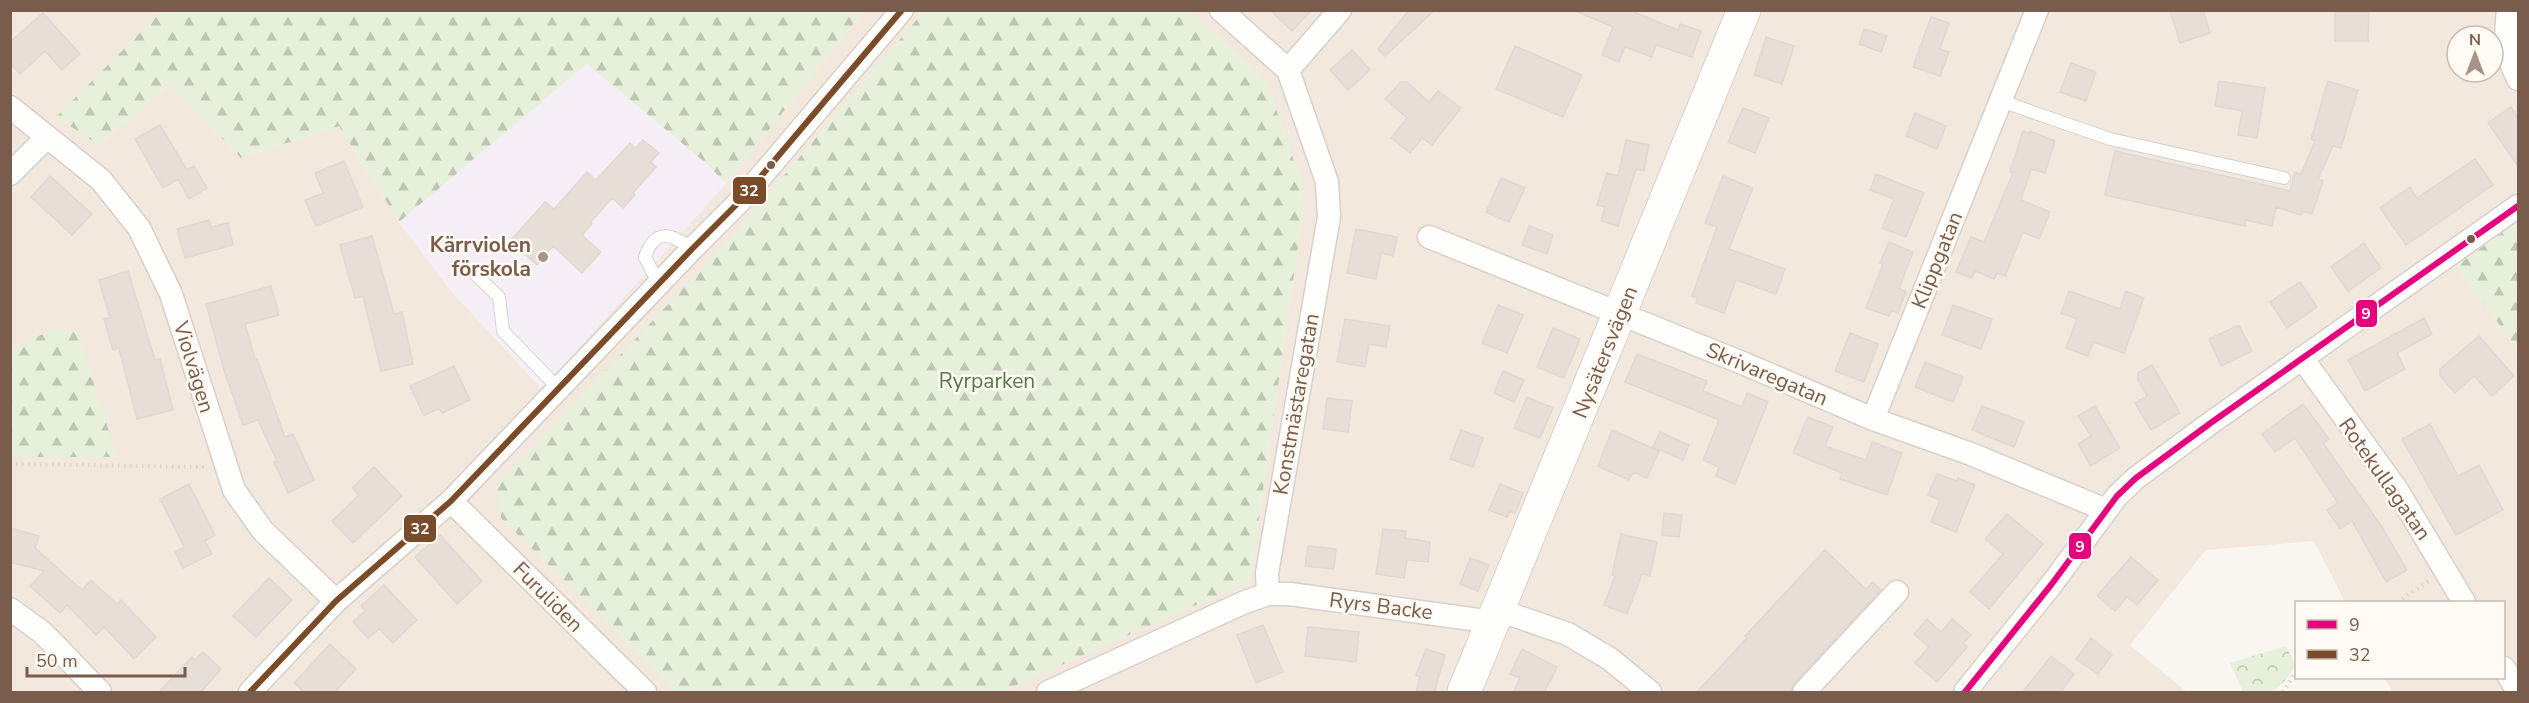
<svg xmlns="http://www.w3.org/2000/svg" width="2529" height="703" font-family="'Nunito Sans',sans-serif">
	<defs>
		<pattern id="forest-firs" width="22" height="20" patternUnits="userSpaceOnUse" patternTransform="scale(1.5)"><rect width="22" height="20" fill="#e7f0db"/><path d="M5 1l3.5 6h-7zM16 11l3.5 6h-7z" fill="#c0c6b4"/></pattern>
		<pattern id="park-crowns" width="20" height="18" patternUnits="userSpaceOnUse" patternTransform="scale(1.5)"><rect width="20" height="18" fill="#e7f0db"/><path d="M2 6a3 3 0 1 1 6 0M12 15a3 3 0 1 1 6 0" fill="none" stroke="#c0c6b4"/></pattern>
	</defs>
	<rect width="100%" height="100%" fill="#f9f5f0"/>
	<path fill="#f2e8de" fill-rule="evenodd" d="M11,11H162L57,117L99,145L170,84L241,158L339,126L399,222L452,292L542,389L726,183L864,11H924L729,240L501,518L676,692H11V457H117L11,351Z
		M1188,11H2518V221L2456,266L2518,350V692H2393L2384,678H2504V602H2345L2314,541L2206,550L2130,645L2187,692H1001L1250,581L1303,212L1301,181L1266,80ZM2457,36H2493V72H2457Z"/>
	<path fill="#f6eef6" d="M587,64L701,159L726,183L542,389L452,292L399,222Z"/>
	<path fill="url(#forest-firs)" d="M162,11V10L864,11L726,183L701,159L587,64L399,222L339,126L241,158L170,84L99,145L56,117Z
		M924,11H1188L1266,80L1301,181L1303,212L1250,581L1001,692H676L501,518L497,485L729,240Z
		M2518,221V350L2456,266Z
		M52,329L77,331L117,457H11V351Z"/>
	<path fill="url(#park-crowns)" d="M2286,646L2296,666C2275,694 2277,693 2243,692L2230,663Z"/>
	<path fill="#e6ded7" stroke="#e2d8d2" stroke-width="1.5" d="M1270,10H1312L1292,31Z
		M1409,10H1435L1385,56L1378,49Z
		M1573,10H1629L1678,30L1680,24L1701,31L1692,57L1656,45L1652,57L1625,47L1619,62L1602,55L1613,27Z
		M2170,10H2203L2210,33L2180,43Z
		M2335,12H2369L2368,41H2335Z
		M43,13L80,54L62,70L45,51L20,74L10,63V42Z
		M1931,17L1949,23L1940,49L1949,52L1940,76L1913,67Z
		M1864,29L1887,36L1881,52L1859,44Z
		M1766,37L1794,46L1782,84L1754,75Z
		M1515,46L1582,75L1563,117L1496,89Z
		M1352,50L1370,70L1348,90L1330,70Z
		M2071,63L2096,72L2086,101L2060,92Z
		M2219,81L2265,88L2257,138L2238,135L2242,111L2215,106Z
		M2328,81L2358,90L2341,148L2333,146L2318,179L2323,181L2312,214L2302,211L2301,215L2276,207L2272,226L2246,220L2245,226L2105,195L2115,151L2290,191L2295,172L2301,174L2315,141L2311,139Z
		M1401,82H1407L1429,102L1438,91L1461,108L1432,145L1422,138L1410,153L1391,138L1407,118L1385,99Z
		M2511,107L2518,118V166L2488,123Z
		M1743,108L1769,118L1755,153L1728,142Z
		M1915,113L1946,126L1937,149L1906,136Z
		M160,125L187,170L194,166L207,188L189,199L178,179L163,188L135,139Z
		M2023,131L2029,133L2030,131L2055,141L2045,173L2031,169L2021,200L2050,212L2039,239L2023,232L2005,276L1997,273L1994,279L1975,271L1972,278L1956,272L1971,237L1984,242L2013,173L2010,172Z
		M643,140L659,153L651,162L656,167L633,193L635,195L623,208L612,198L591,222L592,224L582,235L601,252L582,273L553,246L537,265L510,241L545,202L554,209L587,172L596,180L630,143L636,148Z
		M1626,140L1649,145L1644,171L1636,169L1618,226L1601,221L1605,207L1597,205L1607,173L1618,176Z
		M2475,159L2493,185L2406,245L2380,208L2410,187L2417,198Z
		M344,161L363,207L316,226L305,200L323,193L315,173Z
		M1876,174L1924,193L1906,237L1882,228L1894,199L1870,190Z
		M50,176L92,214L72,235L31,197Z
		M1723,176L1753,188L1729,249L1785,269L1776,294L1736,280L1724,313L1696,303L1698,298L1692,296L1717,227L1705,223Z
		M1501,178L1525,188L1509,222L1486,212Z
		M209,220L211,227L228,223L233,245L185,258L177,229Z
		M1529,226L1553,235L1547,254L1522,245Z
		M1356,229L1397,237L1393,256L1381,253L1376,279L1347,273Z
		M372,236L394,314L402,312L413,364L381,371L363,296L355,298L340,245Z
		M1889,242L1913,252L1899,288L1906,292L1898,313L1891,310L1889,316L1866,308L1883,264L1880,263Z
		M2364,243L2381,268L2348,291L2331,267Z
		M128,271L155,360L160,359L173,410L137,419L119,348L113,350L104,319L110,318L99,280Z
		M2300,282L2317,307L2287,328L2270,302Z
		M271,286L279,315L245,324L255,359H257L285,437L293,434L314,480L288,493L274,462L277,461L258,420L243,425L224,370L206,304Z
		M2069,291L2120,309L2126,291L2144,298L2124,353L2093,342L2088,356L2066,348L2077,319L2061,313Z
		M1498,305L1523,315L1507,353L1482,343Z
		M1953,305L1992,319L1981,349L1942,335Z
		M2424,318L2432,334L2397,353L2405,369L2365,391L2348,360Z
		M1345,319L1390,326L1386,347L1369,344L1365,367L1337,362Z
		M2239,325L2252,351L2221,366L2209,339Z
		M1553,328L1580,339L1564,378L1537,367Z
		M1850,333L1878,344L1864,382L1835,371Z
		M2479,336L2514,376L2492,396L2474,376L2455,393L2440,376V369Z
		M1637,354L1707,381L1703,391L1742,407L1747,393L1768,402L1735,484L1716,476L1719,467L1703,460L1719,420L1625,382Z
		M1925,362L1963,377L1953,402L1915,387Z
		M2152,365L2180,413L2151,430L2135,403L2147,396L2138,380V373Z
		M454,366L470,400L442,413L439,408L424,416L410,386Z
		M1503,371L1524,380L1514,402L1494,393Z
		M1527,397L1553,408L1540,438L1514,428Z
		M1327,398L1352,401L1348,432L1323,429Z
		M2303,404L2329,439L2323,443L2382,527L2407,570L2386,582L2352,521L2340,529L2327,510L2338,503L2295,438L2275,452L2262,434Z
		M1982,406L2024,422L2014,447L1972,430Z
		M2095,406L2120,448L2091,466L2078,444L2091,436L2078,416Z
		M1808,417L1833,427L1825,446L1866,460L1872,442L1902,453L1887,495L1840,479L1842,473L1793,453Z
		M2430,424L2458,476L2479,465L2503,510L2456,535L2402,439Z
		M1461,430L1483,438L1473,467L1450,459Z
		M1612,430L1659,451L1647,478L1633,472L1629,480L1598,466Z
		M1660,432L1689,445L1683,460L1653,447Z
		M374,467L402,496L353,543L332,521L359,495L352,488Z
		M1937,474L1957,481L1958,478L1975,485L1956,532L1931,522L1940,500L1928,495Z
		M189,484L215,535L205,541L212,554L183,568L175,552L184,547L160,499Z
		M1500,484L1523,493L1515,514L1510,511L1507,517L1489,510Z
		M1664,513L1682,515L1679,537L1662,535Z
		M2007,514L2043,544L1989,609L1970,592L2003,554L1985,539Z
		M10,528L39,536L35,548L82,590L91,580L117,604L121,600L156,637L134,659L104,627L96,635L67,605L60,613L30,586L44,571L10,562Z
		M1383,529L1406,531L1405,538L1430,542L1428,562L1407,560L1404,578L1376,574Z
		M1621,534L1657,542L1650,576L1642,574L1627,614L1604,605L1615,576L1612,575Z
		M440,535L482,581L457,604L415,557Z
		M1308,546L1336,549L1334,569L1305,566Z
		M1825,550L1866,589L1873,582L1881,590L1794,683L1791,693H1696L1747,638L1745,636Z
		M2131,557L2158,580L2137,605L2127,597L2115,611L2097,596Z
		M1470,558L1489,565L1478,591L1460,584Z
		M269,578L292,600L256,637L233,616Z
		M384,585L417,620L393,643L379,629L368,638L353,622L365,611L361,606Z
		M1927,619L1941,632L1952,619L1971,635L1963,643L1967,647L1937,682L1915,663L1929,647L1914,634Z
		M1263,625L1283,672L1256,683L1237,635Z
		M1308,627L1359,632L1356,662L1305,656Z
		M2091,638L2112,655L2098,674L2076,659Z
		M330,644L356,669L334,693H305L294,683Z
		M1426,649L1445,655L1434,693H1416L1420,677L1416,675Z
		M1522,649L1557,667L1544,693H1513L1520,678L1510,674Z
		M203,652L221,669L200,693H158L192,657L195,660Z
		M2051,656L2074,674L2060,693H2022Z"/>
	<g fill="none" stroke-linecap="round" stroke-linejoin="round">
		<g stroke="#d7d1cb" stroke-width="14">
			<path id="lane" d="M2001,101L2110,139L2284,178
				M477,276L499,297L503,331L559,389
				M662,280L653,273L645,257C655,227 672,234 692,249"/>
		</g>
		<g stroke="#d7d1cb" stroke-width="25">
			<path id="street" d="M1221,10L1288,70L1327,182L1329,217L1267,573L1268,594
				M2508,10C2505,39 2505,53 2518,79
				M1288,70L1340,10
				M10,107L101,180L139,228L171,294L234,490L263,531L336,601
				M10,174L47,137
				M1429,237L1745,364L1873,419L1971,454L2106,510
				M2302,358L2397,490L2464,602
				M1873,419L2037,10
				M451,501L645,692
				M10,609L43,633L100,692
				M1498,610L1568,634L1610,659L1650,692
				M2504,668L2518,692
				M250,692L336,601L451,501L692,249L741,200L902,10
				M1048,692L1245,602L1268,594H1290L1493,622
				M1804,692L1897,592
				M1965,692L2051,585L2117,496L2136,478L2212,422L2518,206"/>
		</g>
		<g stroke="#d9d2cb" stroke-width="35">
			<path id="secondary" d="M1464,692L1744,10"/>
		</g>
		<path stroke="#dcd5d0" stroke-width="4" stroke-dasharray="1.5 4.5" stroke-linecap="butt" d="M10,464L205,467
			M2397,602L2429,581
			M2283,692L2296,672"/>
		<use href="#lane" stroke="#fefefd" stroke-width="12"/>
		<use href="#street" stroke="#fefefd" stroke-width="22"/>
		<use href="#secondary" stroke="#fefefd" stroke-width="33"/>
		<g stroke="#fffaf3" stroke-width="10">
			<path id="bus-1" d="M1965,692L2051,585L2117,496L2136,478L2212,422L2518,206"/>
		</g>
		<g stroke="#fffaf3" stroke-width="10">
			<path id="bus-2" d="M250,692L336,601L451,501L692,249L741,200L902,10"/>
		</g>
		<use href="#bus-1" stroke="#e5007d" stroke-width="6"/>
		<use href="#bus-2" stroke="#7a4b2a" stroke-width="6"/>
	</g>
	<g fill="#7a5c4d" stroke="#fffaf3" stroke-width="2">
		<circle cx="771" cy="165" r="5"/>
		<circle cx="2471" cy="239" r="5"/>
	</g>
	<circle fill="#a69286" stroke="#fffaf3" stroke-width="2" cx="543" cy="257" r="6"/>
	<g text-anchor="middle" stroke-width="5" stroke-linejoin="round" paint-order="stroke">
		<g font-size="21" font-weight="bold" fill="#7a5c4d" stroke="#fffaf3" text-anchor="end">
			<text x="531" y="252">Kärrviolen<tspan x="531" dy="24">förskola</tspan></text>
		</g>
		<g font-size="21" fill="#7a5c4d" stroke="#fffaf3">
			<text transform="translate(1937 260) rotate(-68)" y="7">Klippgatan</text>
			<text transform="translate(1605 352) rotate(-68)" y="7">Nysätersvägen</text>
			<text transform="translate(194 367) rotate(73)" y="7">Violvägen</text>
			<text transform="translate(1767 374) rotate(23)" y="7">Skrivaregatan</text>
			<text transform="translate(1296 404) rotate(-80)" y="7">Konstmästaregatan</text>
			<text transform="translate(2385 479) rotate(55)" y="7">Rotekullagatan</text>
			<text transform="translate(548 597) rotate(45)" y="7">Furuliden</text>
			<text transform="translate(1381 606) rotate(7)" y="7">Ryrs Backe</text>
		</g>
		<g font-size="21" fill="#537a41" stroke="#fffaf3">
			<text x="987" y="388">Ryrparken</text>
		</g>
	</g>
	<g stroke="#fffaf3" stroke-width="2">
		<rect x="732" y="176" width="35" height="29" rx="6" fill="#7a4b2a"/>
		<rect x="2355" y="299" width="23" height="29" rx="6" fill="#e5007d"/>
		<rect x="403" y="514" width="34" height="29" rx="6" fill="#7a4b2a"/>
		<rect x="2068" y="532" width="24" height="28" rx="6" fill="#e5007d"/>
	</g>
	<g font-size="16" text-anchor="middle" font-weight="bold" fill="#fff">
		<text x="749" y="196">32</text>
		<text x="2366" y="319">9</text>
		<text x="420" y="534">32</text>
		<text x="2080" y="552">9</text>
	</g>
	<rect width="2529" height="703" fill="none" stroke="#7a5c4d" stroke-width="24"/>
	<rect x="2295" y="601" width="210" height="78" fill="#fffaf3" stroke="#cabbb1" stroke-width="1.5"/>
	<rect x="2307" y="620" width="30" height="9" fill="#e5007d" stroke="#cabbb1" stroke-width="1.5"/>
	<text x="2349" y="631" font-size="18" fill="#7a5c4d">9</text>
	<rect x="2307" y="650" width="30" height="9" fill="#7a4b2a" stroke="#cabbb1" stroke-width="1.5"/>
	<text x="2349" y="661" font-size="18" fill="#7a5c4d">32</text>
	<g transform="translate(2475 54)"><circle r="28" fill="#fffaf3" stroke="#cabbb1" stroke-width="1.5"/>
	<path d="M0-4.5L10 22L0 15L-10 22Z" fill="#a69286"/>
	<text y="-9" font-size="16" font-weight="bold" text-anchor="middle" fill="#7a5c4d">N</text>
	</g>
	<path d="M27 667v9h158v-9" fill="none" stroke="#7a5c4d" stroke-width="3"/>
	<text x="36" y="667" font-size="18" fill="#7a5c4d" stroke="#fffaf3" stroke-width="4.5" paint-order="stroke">50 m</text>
</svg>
